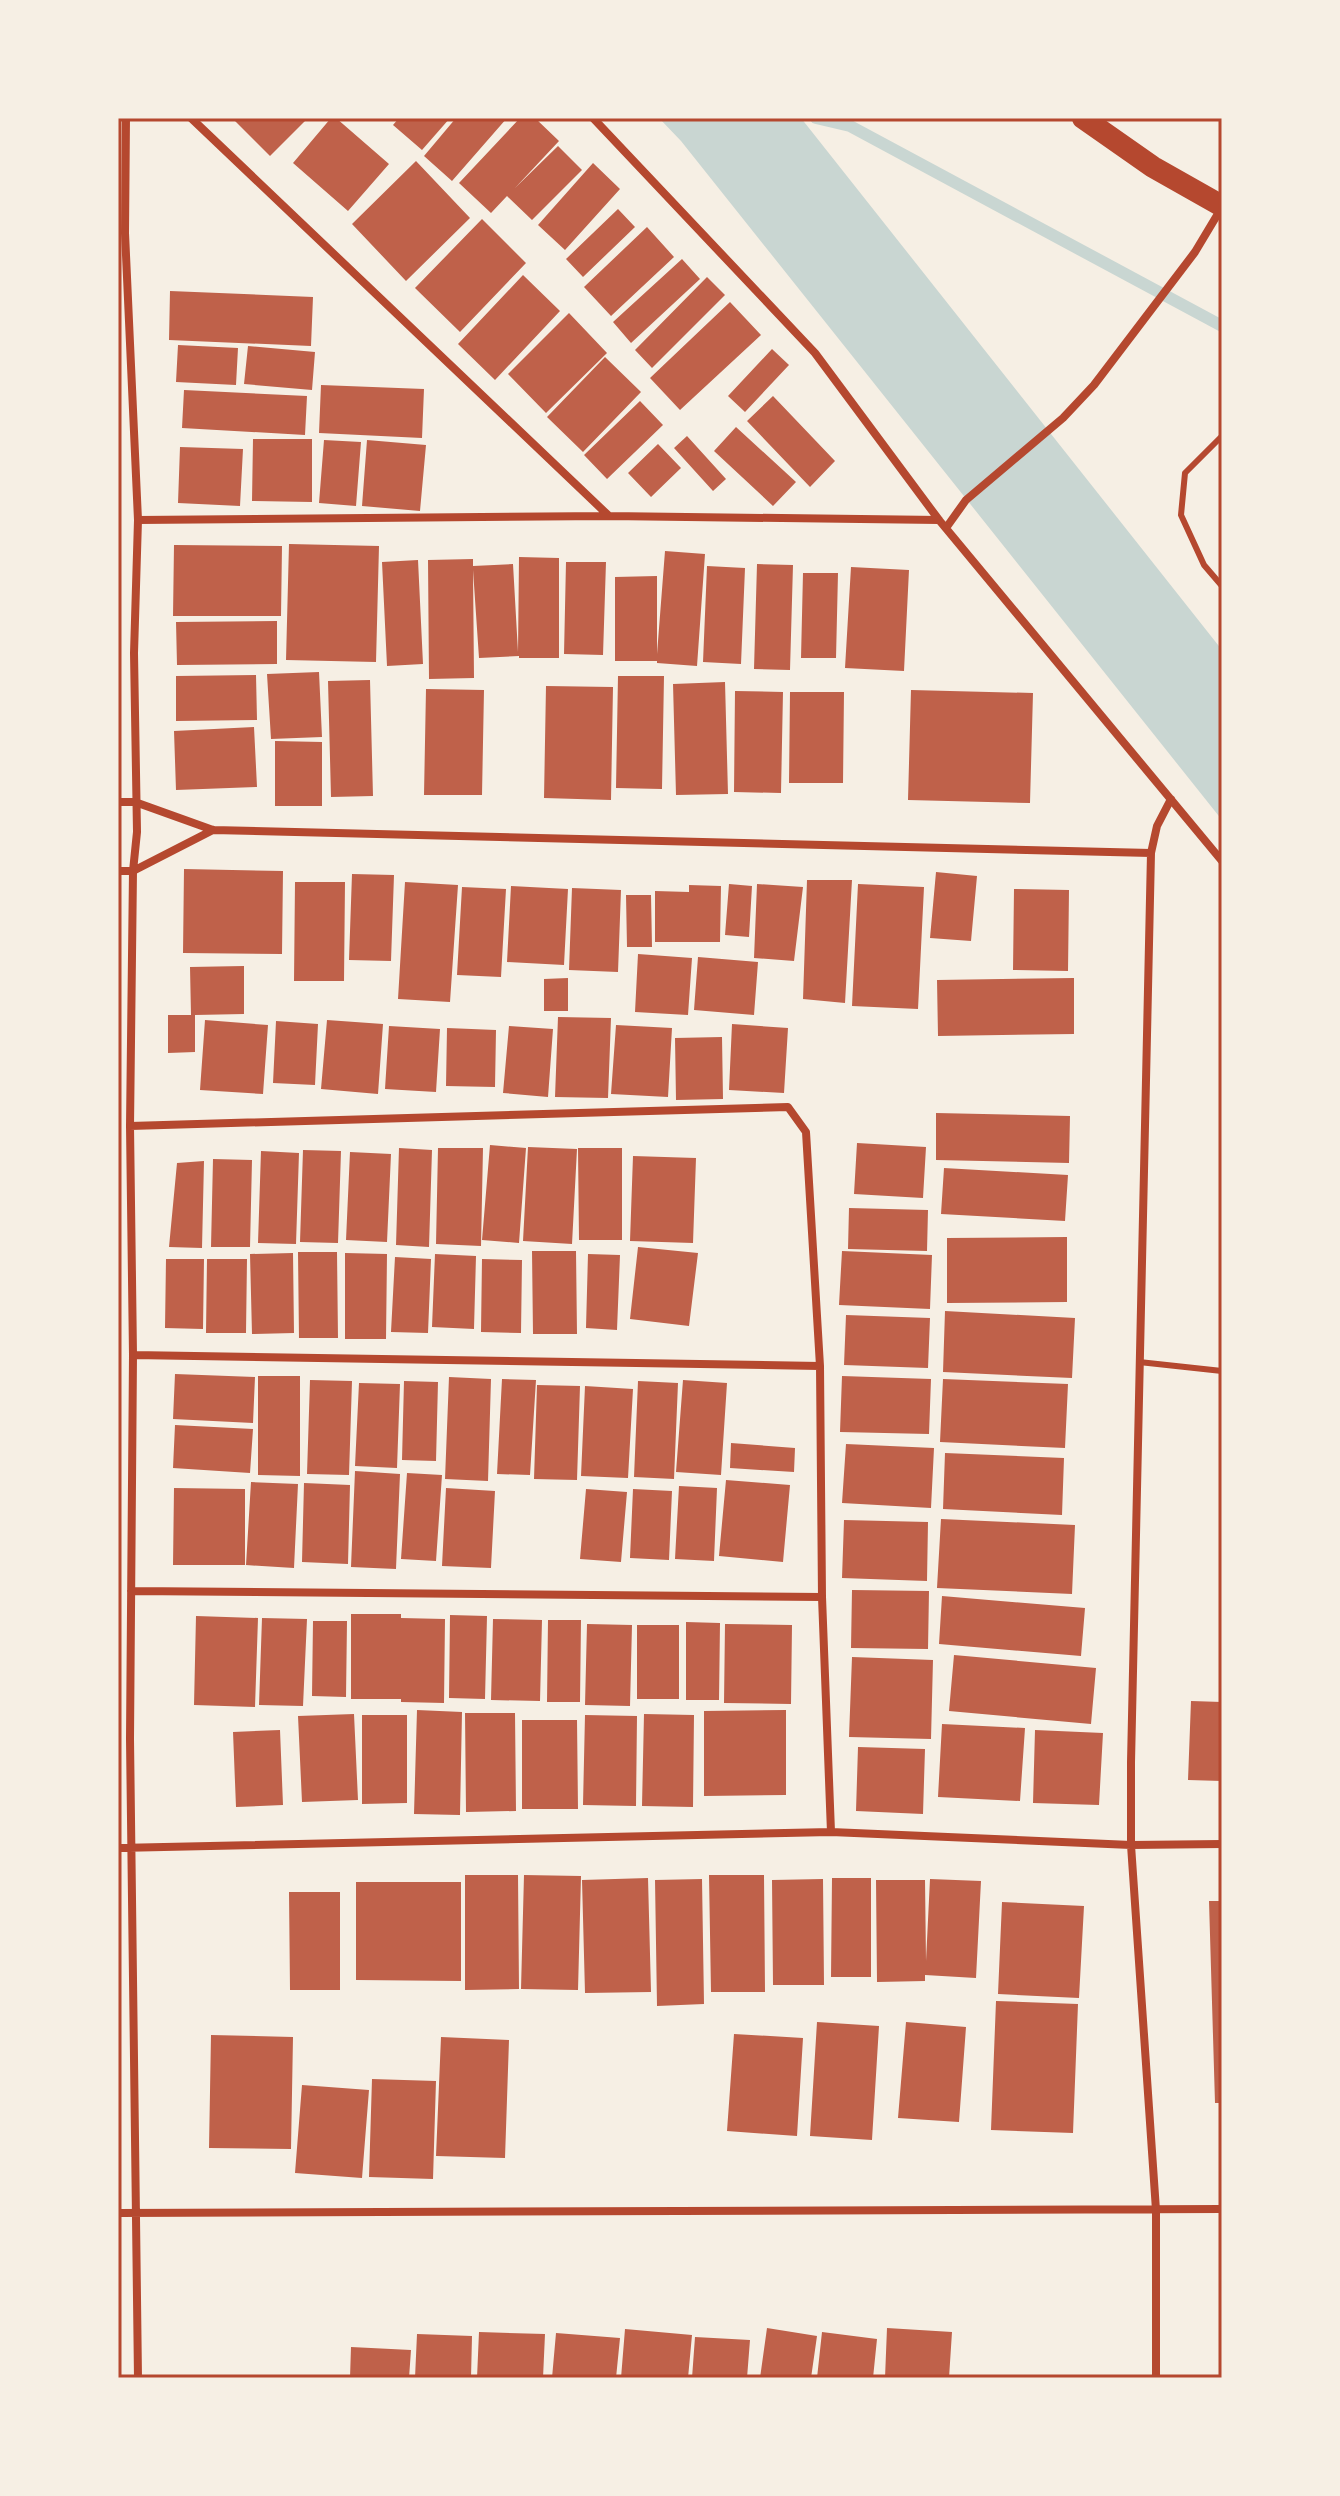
<svg xmlns="http://www.w3.org/2000/svg" width="1340" height="2496" font-family="'Space Grotesk',sans-serif">
	<rect width="100%" height="100%" fill="#f6efe4"/>
	<path fill="#c9d6d2" d="M659,118H801L1222,650V820L681,141Z"/>
	<g fill="none" stroke-linecap="round" stroke-linejoin="round">
		<path stroke="#c9d6d2" stroke-width="12" d="M816,118L850,126L1222,326"/>
	</g>
	<path fill="#bf614a" d="M232,118H308L270,156Z
		M331,118H336L389,164L348,211L293,163Z
		M399,118H450L422,150L393,125Z
		M456,118H507L452,181L424,156Z
		M520,118H535L559,141L515,188L558,146L582,170L532,220L507,196L491,213L459,183Z
		M416,161L470,218L406,281L352,224Z
		M593,163L620,189L565,250L538,225Z
		M618,209L635,227L583,277L566,259Z
		M482,219L526,263L460,332L415,288Z
		M647,227L674,257L611,316L584,287Z
		M682,259L700,279L631,343L613,322Z
		M523,275L560,311L495,380L458,344Z
		M707,277L725,295L652,368L635,350Z
		M170,291L313,297L311,346L169,340Z
		M730,302L761,335L680,410L650,378Z
		M569,313L607,353L546,413L508,374Z
		M178,345L238,348L236,385L176,382Z
		M248,346L315,352L312,390L244,384Z
		M772,349L789,365L745,412L728,396Z
		M605,357L641,392L583,452L547,417Z
		M321,385L424,389L422,438L319,433Z
		M184,390L307,396L305,435L182,428Z
		M773,396L835,461L810,487L747,421Z
		M640,401L663,425L607,479L584,455Z
		M736,427L796,482L773,506L714,451Z
		M687,436L726,479L713,491L674,448Z
		M253,439H312V502L252,501Z
		M324,440L361,442L356,506L319,503Z
		M367,440L426,445L420,511L362,506Z
		M658,444L681,468L651,497L628,473Z
		M180,447L243,449L240,506L178,503Z
		M289,544L379,546L376,662L286,660Z
		M174,545L282,546L281,616H173Z
		M665,551L705,554L697,666L657,663V661H615V577L657,576V654Z
		M519,557L559,558V658H519V656L479,658L473,570L474,678L429,679L428,560L473,559V566L513,564L518,652Z
		M418,560L423,664L387,666L382,562Z
		M566,562H606L603,655L564,654Z
		M757,564L793,565L790,670L754,669Z
		M707,566L745,568L741,664L703,662Z
		M851,567L909,570L904,671L845,668Z
		M803,573H838L836,658H801Z
		M277,621V664L177,665L176,622Z
		M319,672L322,737L271,739L267,674Z
		M256,675L257,720L176,721V676Z
		M618,676H664L662,789L616,788Z
		M370,680L373,796L331,797L328,681Z
		M725,682L728,794L676,795L673,684Z
		M546,686L613,687L611,800L544,798Z
		M426,689L484,690L482,795H424Z
		M911,690L1033,693L1030,803L908,800Z
		M735,691L783,692L781,793L734,792Z
		M790,692H844L843,783H789Z
		M254,727L257,787L176,790L174,731Z
		M275,741L322,742V806H275Z
		M184,869L283,871L282,954L183,953Z
		M936,872L977,876L971,941L930,938Z
		M352,874L394,875L391,961L349,960Z
		M807,880H852L845,1003L803,999Z
		M295,882H345L344,981H294Z
		M405,882L458,885L450,1002L398,999Z
		M729,884L752,886L749,937L725,935Z
		M757,884L803,887L794,961L754,958Z
		M858,884L924,887L918,1009L852,1006Z
		M689,885L721,886L720,942H655V891L689,892Z
		M511,886L568,889L564,965L507,962Z
		M462,887L506,889L501,977L457,975Z
		M572,888L621,890L618,972L569,970Z
		M1014,889L1069,890L1068,971L1013,970Z
		M626,895H651L652,947H627Z
		M638,954L692,958L688,1015L635,1012Z
		M698,957L758,962L754,1015L694,1010Z
		M244,966V1014L195,1015V1052L168,1053V1015H191L190,967Z
		M568,978V1011H544V979Z
		M1074,978V1034L938,1036L937,980Z
		M558,1017L611,1018L608,1098L555,1097Z
		M205,1020L268,1025L263,1094L200,1090Z
		M327,1020L383,1024L378,1094L321,1089Z
		M276,1021L318,1024L315,1085L273,1083Z
		M732,1024L788,1028L784,1093L729,1090Z
		M616,1025L672,1028L668,1097L611,1094Z
		M389,1026L440,1029L436,1092L385,1089Z
		M509,1026L553,1029L548,1097L503,1093Z
		M447,1028L496,1030L495,1087L446,1086Z
		M722,1037L723,1099L676,1100L675,1038Z
		M936,1113L1070,1116L1069,1163L936,1160Z
		M857,1143L926,1147L923,1198L854,1194Z
		M490,1145L526,1148L519,1243L482,1240Z
		M528,1147L577,1149L572,1244L523,1241Z
		M399,1148L432,1150L429,1247L396,1245Z
		M438,1148H483L481,1246L436,1244Z
		M578,1148H622V1240H579Z
		M303,1150L341,1151L338,1243L300,1242Z
		M261,1151L299,1153L296,1244L258,1243Z
		M350,1152L391,1154L387,1242L346,1240Z
		M633,1156L696,1158L693,1243L630,1241Z
		M213,1159L252,1160L250,1247H211Z
		M204,1161L202,1248L169,1247L177,1163Z
		M944,1168L1068,1175L1065,1221L941,1214Z
		M849,1208L928,1210L927,1251L848,1249Z
		M1067,1237V1302L947,1303V1238Z
		M638,1247L698,1253L689,1326L630,1319Z
		M532,1251H576L577,1334H533Z
		M842,1251L932,1255L930,1309L839,1305Z
		M298,1252H337L338,1338H299Z
		M293,1253L294,1333L252,1334L250,1254Z
		M345,1253L387,1254L386,1339H345Z
		M435,1254L476,1256L474,1329L432,1327Z
		M588,1254L620,1255L617,1330L586,1328Z
		M395,1257L431,1259L428,1333L391,1332Z
		M166,1259H204L203,1329L165,1328Z
		M207,1259H247L246,1333H206Z
		M482,1259L522,1260L521,1333L481,1332Z
		M945,1311L1075,1318L1072,1378L943,1372Z
		M846,1315L930,1318L928,1368L844,1365Z
		M175,1374L255,1377L253,1423L173,1419Z
		M258,1376H300V1476L258,1475Z
		M842,1376L931,1379L929,1434L840,1432Z
		M449,1377L491,1379L488,1481L445,1479Z
		M502,1379L536,1380L530,1475L497,1474Z
		M943,1379L1068,1384L1065,1448L940,1442Z
		M310,1380L352,1381L349,1475L307,1474Z
		M683,1380L727,1383L721,1475L676,1472Z
		M404,1381L438,1382L436,1461L402,1460Z
		M638,1381L678,1383L674,1479L634,1477Z
		M359,1383L400,1384L397,1468L355,1466Z
		M537,1385L580,1386L577,1480L534,1479Z
		M585,1386L633,1389L628,1478L581,1476Z
		M175,1425L253,1429L250,1473L173,1468Z
		M731,1443L795,1448L794,1472L730,1468Z
		M846,1444L934,1448L931,1508L842,1503Z
		M945,1453L1064,1458L1062,1515L943,1509Z
		M355,1471L400,1474L396,1569L351,1567Z
		M407,1473L442,1475L436,1561L401,1559Z
		M726,1480L790,1485L783,1562L719,1556Z
		M251,1482L298,1484L294,1568L246,1565Z
		M304,1483L350,1485L348,1564L302,1562Z
		M679,1486L717,1488L714,1561L675,1559Z
		M174,1488L245,1489V1565H173Z
		M446,1488L495,1491L491,1568L442,1566Z
		M586,1489L627,1492L621,1562L580,1559Z
		M633,1489L672,1491L669,1560L630,1558Z
		M941,1519L1075,1525L1072,1594L937,1588Z
		M844,1520L928,1522L927,1581L842,1578Z
		M852,1590L929,1591L928,1649L851,1648Z
		M942,1596L1085,1608L1081,1656L939,1644Z
		M351,1614H401V1618L445,1619L444,1703L401,1702V1699H351Z
		M450,1615L487,1616L485,1699L449,1698Z
		M196,1616L258,1618L255,1707L194,1705Z
		M262,1618L307,1619L303,1706L259,1705Z
		M493,1619L542,1620L540,1701L491,1700Z
		M548,1620H581L580,1702H547Z
		M313,1621H347L346,1697L312,1696Z
		M686,1622L720,1623L719,1700H686Z
		M587,1624L632,1625L630,1706L585,1705Z
		M725,1624L792,1625L791,1704L724,1703Z
		M637,1625H679V1699H637Z
		M954,1655L1096,1668L1091,1724L949,1711Z
		M852,1657L933,1660L931,1739L849,1737Z
		M1191,1701L1222,1702V1781L1188,1780Z
		M417,1710L462,1712L460,1815L414,1814Z
		M786,1710V1795L704,1796V1711Z
		M465,1713H515L516,1811L466,1812Z
		M354,1714L358,1800L302,1802L298,1716Z
		M644,1714L694,1715L693,1807L642,1806Z
		M362,1715H407V1803L362,1804Z
		M585,1715L637,1716L636,1806L583,1805Z
		M522,1720H577L578,1809H522Z
		M942,1724L1025,1728L1020,1801L938,1797Z
		M280,1730L283,1805L236,1807L233,1732Z
		M1035,1730L1103,1733L1099,1805L1033,1803Z
		M858,1747L925,1749L923,1814L856,1811Z
		M465,1875H518L519,1989L465,1990Z
		M524,1875L581,1876L578,1990L521,1989Z
		M709,1875H764L765,1992H711Z
		M648,1878L651,1992L585,1993L582,1880Z
		M832,1878H871V1977H831Z
		M702,1879L704,2004L657,2006L655,1880Z
		M823,1879L824,1985H773L772,1880Z
		M930,1879L981,1881L976,1978L925,1975V1981L877,1982L876,1880H925L926,1961Z
		M356,1882H461V1981L356,1980Z
		M289,1892H340V1990H290Z
		M1209,1901H1222V2103H1215Z
		M1002,1902L1084,1906L1079,1998L998,1994Z
		M996,2001L1078,2004L1073,2133L991,2130Z
		M817,2022L879,2026L872,2140L810,2136Z
		M906,2022L966,2027L959,2122L898,2118Z
		M734,2034L803,2038L797,2136L727,2131Z
		M211,2035L293,2037L291,2149L209,2148Z
		M441,2037L509,2040L505,2158L436,2156Z
		M372,2079L436,2081L433,2179L369,2177Z
		M302,2085L369,2090L362,2178L295,2173Z
		M767,2328L817,2336L811,2378H760Z
		M887,2328L952,2332L949,2378H885Z
		M625,2329L692,2335L688,2378H621Z
		M479,2332L545,2334L543,2378H477Z
		M822,2332L877,2339L873,2378H817Z
		M556,2333L620,2338L616,2378H552Z
		M417,2334L472,2336L471,2378H415Z
		M695,2337L750,2340L747,2378H692Z
		M351,2347L411,2350L409,2378H350Z"/>
	<g fill="none" stroke-linecap="round" stroke-linejoin="round">
		<path stroke="#b5482f" stroke-width="6" d="M1222,436L1185,473L1181,515L1204,565L1222,586
			M1139,1362L1222,1371"/>
		<path stroke="#b5482f" stroke-width="8" d="M126,118L125,233L138,520L134,653L137,832L133,871L130,1126L133,1355L130,1739L138,2378
			M191,118L609,516
			M593,118L815,353L939,520L1222,861
			M138,520L609,516L939,520
			M946,528L966,500L1063,418L1094,385L1195,252L1222,207
			M118,802H135L213,830L1151,853
			M118,871H133L213,830
			M130,1126L788,1107L806,1132L820,1366L822,1597L831,1832
			M133,1355L820,1366
			M131,1591L822,1597
			M118,1848L831,1832L1131,1845L1222,1844
			M118,2213L1222,2209
			M1156,2378V2210L1131,1845V1762L1151,853L1157,826L1171,799"/>
		<path stroke="#b5482f" stroke-width="22" d="M1083,118L1153,167L1222,206"/>
	</g>
	<rect width="1340" height="2496" fill="none" stroke="#f6efe4" stroke-width="240"/>
	<rect x="120" y="120" width="1100" height="2256" fill="none" stroke="#b5482f" stroke-width="3"/>
</svg>
